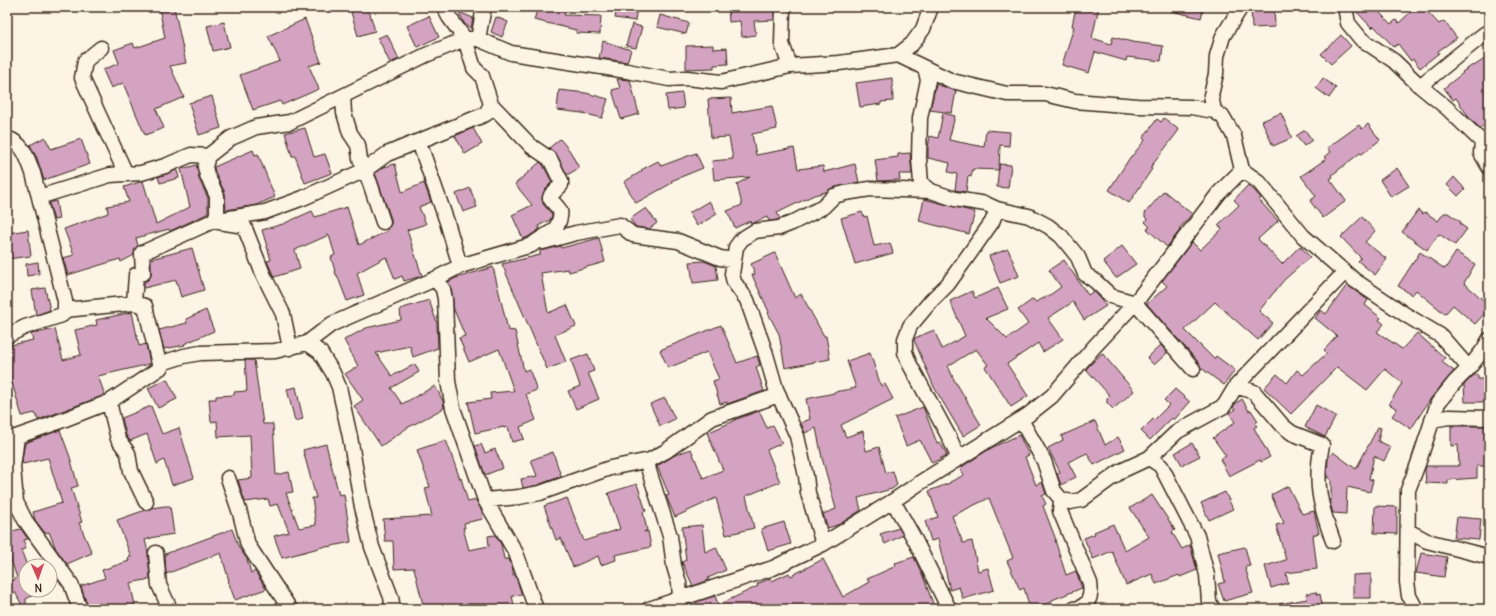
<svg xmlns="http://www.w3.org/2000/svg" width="1496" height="616" font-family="Delius,sans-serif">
	<rect width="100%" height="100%" fill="#fcf5e5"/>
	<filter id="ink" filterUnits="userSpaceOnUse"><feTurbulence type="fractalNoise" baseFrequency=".025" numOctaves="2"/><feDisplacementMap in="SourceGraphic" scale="8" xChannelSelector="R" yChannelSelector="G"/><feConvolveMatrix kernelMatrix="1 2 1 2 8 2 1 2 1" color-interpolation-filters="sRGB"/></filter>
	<g filter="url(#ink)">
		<path fill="#d4a3c1" stroke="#3b2a1e" d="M159,7H174L186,63L170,66L184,97L156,109L164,128L145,135L123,83L111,88L103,70L119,63L114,50L133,43L135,48L165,38Z
			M368,7L375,31L358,36L351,12Z
			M538,7H566L564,15L601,16L600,34L576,33V30L534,20Z
			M617,7H637L635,21L615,18Z
			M728,7H774V20L754,21L756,35L742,37L740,21L729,22Z
			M1076,7H1099L1092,38L1111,44L1113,37L1132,42L1163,46L1161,61L1127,57L1126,61L1095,52L1089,73L1062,65L1074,27L1072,26Z
			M1171,7H1204L1201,18L1171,11Z
			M1251,7H1274L1275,27L1252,28Z
			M1354,7H1374L1391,24L1396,20L1399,23L1416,7H1423L1439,24L1444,21L1457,38L1438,51L1439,53L1420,68L1413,59L1411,61L1398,44L1394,47L1374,26L1372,28L1354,9Z
			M459,12L473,18L471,29L464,23Z
			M660,15L689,23L686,34L657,27Z
			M429,16L439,37L417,47L407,26Z
			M496,17L508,22L502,37L491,32Z
			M305,19L321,62L309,66L319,89L282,105L280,101L253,110L240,75L280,61L268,36Z
			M224,22L230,47L213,51L207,26Z
			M632,24L642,27L636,48L626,46Z
			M387,34L399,59L390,63L378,38Z
			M1341,35L1351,46L1331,64L1321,54Z
			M603,41L631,50L627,62L599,58Z
			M713,45V49L727,48L728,64L714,65V68L686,69V46Z
			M1489,56V89L1485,92L1489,98V122L1480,128L1470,119L1456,98L1453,100L1444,88L1463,73L1462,72L1473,65L1474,66Z
			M892,78L893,101L881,102V104L860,107L856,83Z
			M1323,78L1336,88L1329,98L1316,88Z
			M617,79L630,80L639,114L621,119L612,90L620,88Z
			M936,84L956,91L952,113L930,110Z
			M559,90L586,93L608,99L602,118L582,113L557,110Z
			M682,93L684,108L668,110L666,95Z
			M212,96L221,128L199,135L189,103Z
			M731,98L732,113L772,106L777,129L752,134L756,155L794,148L798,169L823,166L824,172L855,164L859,182L832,188L826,192L814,195L777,213L780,219L777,220L769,221L767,217L751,224L750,221L735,228L727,211L742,205L737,184L750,177L714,180L712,161L733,159L729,137L711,138L708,99Z
			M943,113L955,116L949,140L984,147L986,130L1010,132L1009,146L1000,145L999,170L973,169L971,177L968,176L966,192L955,190L957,174L948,172L950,163L928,158V148L930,136L938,138Z
			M1281,113L1292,138L1273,146L1262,121Z
			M1164,118L1179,130L1150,168L1152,169L1129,203L1109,190L1131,156H1132L1145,140L1143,138L1157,119L1161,122Z
			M1368,124L1380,140L1362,154L1360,153L1332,175L1333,177L1330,179L1346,201L1323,218L1310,201L1316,196L1301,176L1326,159L1324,157L1330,152L1327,148L1359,125L1362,129Z
			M305,128L314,157L325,154L332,173L305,183L295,156H292L285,133Z
			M473,128L482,144L465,154L455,136Z
			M1305,130L1312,140L1304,146L1296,136Z
			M45,137L51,149L81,139L90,164L44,180L37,158L30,145Z
			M560,139L570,151L579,168L567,175L557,155L549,148Z
			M253,150L255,155L258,154L275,197L256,205L226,210L225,193L215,172L214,167Z
			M696,153L703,168L671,181L672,183L636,203L624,182L642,171L641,170L658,161L661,166Z
			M910,153L912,174H899L900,180L878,181L875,160L898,157V154Z
			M540,162L543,165L552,182L545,189L542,198L543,204L552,214V216L550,220L538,226L540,229L528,237L523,239L512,215L532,205L515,184Z
			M395,164L402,192L424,183L431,202L419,207L426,224L407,230L422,276L404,281L402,276L395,279L386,257L357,273L364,295L347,301L337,275H336L331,257L335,255L329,235L295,250L300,269L274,277L267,261L271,260L262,230L283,224L312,211L315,217L347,207L359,245L387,231V229L391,224V219L375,173L384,167Z
			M999,164L1011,165L1008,188L997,187Z
			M197,165L199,179L208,198V212L207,214L170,231L169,229L136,238L138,246L135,249L134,255L121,262L120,259L68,275L63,258L74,255L64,229L108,213L107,206L129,202L124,187L143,181L156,224L190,207L181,169Z
			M1397,168L1409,186L1391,197L1380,180Z
			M177,170L179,178L160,183L158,177Z
			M1454,177L1465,189L1458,196L1447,185Z
			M1248,185L1256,192L1261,198L1259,200L1278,221L1258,239L1282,264L1300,246L1310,257L1284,280L1259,311L1273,323L1258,340L1215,302L1185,330L1214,359L1216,356L1235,370L1224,385L1201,368L1199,363L1147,304L1167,286L1162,281L1192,242L1200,250L1222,229L1218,225L1239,205L1234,200Z
			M470,188L477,207L463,212L456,194Z
			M1164,191L1192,214L1179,229L1180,230L1167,247L1147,229L1150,227L1145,222L1147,219L1145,217V213Z
			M924,199L975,212L969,234L919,221Z
			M56,201L59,219L54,220L49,203Z
			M709,201L717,214L697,226L689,213Z
			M646,208L657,223L649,229L636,227L630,219Z
			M1418,210L1423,214L1425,212L1438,221L1444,213H1448L1461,222L1460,224L1467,229L1455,245L1439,234L1427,250L1402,232Z
			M862,212L864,217L867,216L874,246L890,243L893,253L855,264L841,218Z
			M1362,217L1375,231L1365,242L1387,259L1375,275L1358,261L1361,258L1341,237Z
			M28,230L31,256L7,259V233Z
			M599,238L605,262L569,272L568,269L541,273L548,313L567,305L576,326L555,335L566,362L547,369L502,264L540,255V250H545L560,246L561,248Z
			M1122,246L1136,264L1116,278L1103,261Z
			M192,248L204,290L181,297L176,280L144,288V282L148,280L151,276V259Z
			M1008,249L1019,276L1000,283L989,256Z
			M1420,252L1445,269L1456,252L1475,264L1464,283L1489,305V309L1475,324L1453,305L1445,314L1416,290L1412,295L1398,286Z
			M775,253L795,298L801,294L824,336H826L830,359L785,368L779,334L768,313L769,312L752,275L755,274L751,264Z
			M1064,260L1088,295L1094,291L1101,299L1106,306L1084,320L1073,302L1048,318L1063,339L1043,352L1038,343L1007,364L1028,396L1011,407L985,367L988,365L976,349L948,366L956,384H957L981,425L963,436L934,387L914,340L915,338L934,330L942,349L965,336L950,301L972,291L975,298L998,288L1008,309L986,318L1007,339L1028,324L1018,310L1033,299L1036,302L1050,295L1061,287L1049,270Z
			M704,261L716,266L718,280L693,283L690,262Z
			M38,262L39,274L27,276L26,264Z
			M493,267L508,330L515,331L524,371L529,369L537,390L526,394L536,420L520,427L524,439L512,442L508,427L504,428V427L475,433L468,402L491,399L490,393L514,391L499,349L469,362L459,338L465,336L454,310L451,287L448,282L456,278Z
			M1347,285L1368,300L1365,305L1381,318L1379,320L1384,324L1377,332L1402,349L1417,333L1445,358L1442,362L1454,371L1431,398L1411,429L1392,416L1397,409L1389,404L1402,383L1385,369L1367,390L1337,367L1291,414L1264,388L1277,374L1287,383L1297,370L1303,375L1327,353L1324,350L1337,336L1315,318L1321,310L1326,314Z
			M45,288L50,310L36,315L32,290Z
			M429,300L437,323L438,348L413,357L410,346L376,353L392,376L415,364L419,372L391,388L402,404L435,386L443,401L444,408L407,428L381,446L354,406L363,400L345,374L358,366L344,340L366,328L401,320L400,309Z
			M206,310L214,331L184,344L185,345L164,349L159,330L187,323L186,319Z
			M132,312L139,346L146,344L150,364L98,376L105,395L38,420L35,413L22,416L7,366V346L33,340L31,334L55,329L63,360L81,355L75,330L97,325L96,320Z
			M721,325L737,363L757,356L760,365L756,367L764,391L727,404V402L720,404L713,381L719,379L707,352L668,368L660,350Z
			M1161,345L1167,353L1154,365L1147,358Z
			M870,353L881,386L885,384L893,399L841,425L846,437L863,431L866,451L879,447L886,473L893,471L897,485L892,489L858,498L861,510L840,524L828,528L823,514L836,509L822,458L816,428L805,433L801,423L810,419L806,399L834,393V392L856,388L847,361Z
			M1102,353L1134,391L1113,409L1107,403V399L1110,396L1086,369Z
			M588,354L594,371L588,373L599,399L576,409L568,391L580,386L571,360Z
			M245,360H254L263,424H273L276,475L289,472L293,492L286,493L299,528L316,525L312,498H316L303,450L326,444L339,495L344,494L351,542L327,547L326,546L282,558L274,536L289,532L278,504L270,506L268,499L245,502L238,480L252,478L250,435L218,437L217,421L211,422L209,399H216V396L234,395V392L247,391Z
			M1474,375H1478V379H1489V402H1465L1464,385Z
			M167,379L177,399L158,408L148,388Z
			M296,387L303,419L295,421L287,389Z
			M1175,389L1190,402L1174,420L1172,418L1150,440L1141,431L1153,419L1154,420L1169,405L1164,400Z
			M665,398L675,419L660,426L650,404Z
			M1242,399L1249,411L1251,410L1258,421L1255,424L1257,426L1254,428L1270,457L1261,462L1260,460L1229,476L1220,459L1226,456L1213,438L1235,422L1229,413L1235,410L1233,407L1235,404Z
			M1316,405L1336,416L1325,437L1305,427Z
			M151,406L162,434L179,428L194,478L172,485L164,460L157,464L147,434L130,441L126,435L122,418Z
			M923,407L937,443L940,442L947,455L932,463L920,440L906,446L895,418Z
			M759,411L767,428L773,425L782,443L767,450L780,482L746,496L754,528L726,535L716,498L675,517L667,498L666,496L669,495L657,466L675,455L691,449L703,478L723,470L707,433L734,421V420Z
			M1095,421L1105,445L1118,437L1125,449L1094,465L1087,453L1068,462L1076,477L1061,485L1057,474L1060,472L1048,448L1063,440L1061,436Z
			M1451,426H1489V466H1477V478L1448,480V484L1426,483L1425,470L1426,466H1459L1458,445L1451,446Z
			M1378,427L1381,428L1378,441L1391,447L1384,461L1374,456L1369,479L1373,480L1370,492L1347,487L1346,514L1333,513L1329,500H1331V480L1327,477L1328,458L1333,452L1356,469Z
			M60,430L70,457L78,486L71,488L82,522L79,523L92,553L67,564L56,549L49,532L45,533L35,520L33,512L62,503L48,458L23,464L22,460L25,443Z
			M1019,435L1029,455L1025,457L1036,485L1042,482L1046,494L1042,496L1046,504L1043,506L1056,540H1055L1066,575L1076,571L1082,588L1052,600V602L1030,609L1024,588L1020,590L1007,561L1013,558L989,498L952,516L963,543L972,541L978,571L988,568L994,590L963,599L959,587L950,590L938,539L931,541L925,521L938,517L929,491L950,483V482L964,475L960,468L991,448Z
			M446,440L460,479L461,478L468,502L476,500L482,511L483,519L464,523L465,528H463L469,550L489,546L488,536L495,535L501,544L504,559H509L513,570V575L515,574L522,595L512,596L515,609H424L414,568L394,569L393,541H385L383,519L432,516L425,488L430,487L417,450Z
			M1192,443L1200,456L1182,465L1175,453Z
			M481,444L485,453L495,449L503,468L485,475L475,446Z
			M553,452L561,476L538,485L523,488L521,479L537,476L531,460Z
			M637,484L646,511L643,512L647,530L644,532L648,531L651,547L615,555L616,560L601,565L598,556L573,567L561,538L556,540L544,506L567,498L584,541L620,529L608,493Z
			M1288,486L1302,514L1314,511L1319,533L1313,535L1317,569L1286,573L1288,583L1271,588L1265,566L1286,560L1276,525L1284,523L1271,495Z
			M1225,492L1233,509L1209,520L1201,503Z
			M1152,495L1175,530L1172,532L1182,549L1190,545L1197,570L1180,577L1179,575L1156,584L1152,574L1126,585L1112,551L1093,559L1084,538L1095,534L1094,532L1113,524L1125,551L1149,537L1130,508Z
			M165,506H170L174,534L155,537L145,540L148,552L150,579L130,583L136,609H88L81,586L105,578L102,570L129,561L128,558L131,557L117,520L151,508Z
			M1375,506L1397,507V534L1374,533Z
			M1457,517L1481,519L1479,540L1454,538Z
			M784,522L791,544L768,551L761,529Z
			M702,525L705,552L716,547L726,570L708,578L709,580L693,586L682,562L686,560L682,527Z
			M899,528L903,535L885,544L880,534Z
			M21,529L28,539L24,540L26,549L21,550L26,563V590H43L26,599V609H24L15,592L7,596V583L17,578L7,548V532Z
			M232,529L239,548L247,559L251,573L255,571L266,589L235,600L228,581H229L221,553L166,574L165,554Z
			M1245,547L1250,566L1245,567L1253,593L1224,601L1218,584L1225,582L1218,553Z
			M1421,553L1447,557L1444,577L1416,573Z
			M914,557L923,576L935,609H710L758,586L757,584L771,578L772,581L789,573L791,576L823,559L843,597L869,582L867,579L896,566L895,563Z
			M1371,574V598H1353V575Z
			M1316,592L1317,595L1320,594L1323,609H1279V604L1307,599L1306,594Z
			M715,596L718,604L705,609H699L696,602Z"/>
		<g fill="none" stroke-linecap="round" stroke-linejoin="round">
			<g stroke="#3b2a1e" stroke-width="17">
				<path id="street" d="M783,7L782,44L790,66
					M1345,7L1348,23L1361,39L1394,61L1420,86L1483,35L1489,31
					M478,39L484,7
					M101,48L85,61L82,78L126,174
					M898,55L952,81L1007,94H1045L1075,101L1137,106L1191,107L1214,111L1223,117L1234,136L1242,170L1259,182L1303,236L1354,280L1406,315L1441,336L1469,368
					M925,68L928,80L920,118L919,158L921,183L931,191
					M1420,86L1447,108L1482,142L1481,153L1489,167
					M343,96L344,113L350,133L358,145L360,159L370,183L383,222
					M1214,111L1211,95L1216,74L1217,56L1223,36L1241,7
					M7,138C24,144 27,157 33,173L65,301V310L62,315L25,327L7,336
					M419,142L447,222L460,266
					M39,197L110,175L141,173L165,166L191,155L208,156
					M543,242L576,233L620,225L633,235L678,241L720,258L734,260
					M435,279L443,289L445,299L448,381L453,408L485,500L516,553L536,609
					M134,303L136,275L143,273L142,253L213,221L217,215V196L207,175L205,167L208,156L231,138L256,127L290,122L426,55L465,39H478L511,53L627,71L669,79L687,78L721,82L790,66L839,63L898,55L912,44L923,29L931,7
					M65,310L134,303L145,306L160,368
					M307,343L320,352L333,373L339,387L350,437L362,507L372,547L391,597L393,609
					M290,348L283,314L263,274L244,226L213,221L265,212L303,198L365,170L387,154L486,114L491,104L482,76L474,68L465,39L449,17L444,7
					M1236,386L1254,392L1283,426L1292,433L1322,445C1314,483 1320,505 1333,541
					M109,402L118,439L128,453L131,471L146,502
					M1021,420L1044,461L1054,491L1061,499L1070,502L1081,500L1121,471L1149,458L1178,431L1224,406L1236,386L1345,272
					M1432,420L1449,417L1489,418
					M17,437L13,467L16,502L25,520L71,584L80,609
					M7,440L50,425L109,402L160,368L165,362L184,356L200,353L275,351L307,343L332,324L435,279L460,266L532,245C541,236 556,234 559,221C560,218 561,214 560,211C558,206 552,203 550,198L551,195L561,185V181L550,159L531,146L491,104
					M1149,458L1161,466L1197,536L1207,575L1209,602L1213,609
					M959,459L949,437L909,363L905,352V339L910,326L931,301L948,284L992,222L997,209L1029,216L1048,226L1061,236L1078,257L1085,274L1095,281L1111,296L1135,303L1193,369
					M228,478L240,513L248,545L290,609
					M1061,499L1060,511L1090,583C1092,596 1089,607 1074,609
					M485,500L519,497L540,493L610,468L650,460
					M893,501L915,540L949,609
					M1408,531L1427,541L1489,557
					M823,544L808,493L806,476L797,436L776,389L765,351L747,300L734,282L732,274L736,247L742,239L755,231L779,228L792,223L823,207L834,196L845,193L870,189L931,191L955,199L986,204L997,209
					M156,553L159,585L170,609
					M680,599L679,583L674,566L670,536L649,471L648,464L650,460L666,451L712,418L779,395
					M649,609L773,568L823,544L893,501L921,482L1028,415L1052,396L1094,347L1135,303L1219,193L1242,170
					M1416,609L1409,596L1407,582L1408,490L1418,464L1438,403L1454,383L1469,368L1484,349L1489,340"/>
			</g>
			<use href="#street" stroke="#fcf5e5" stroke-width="14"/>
		</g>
	</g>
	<rect width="1496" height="616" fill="none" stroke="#fcf5e5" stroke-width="24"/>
	<rect x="12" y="12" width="1472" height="592" fill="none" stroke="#3b2a1e" stroke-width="1.5" filter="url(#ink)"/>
	<g transform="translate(38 578) rotate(178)"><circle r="19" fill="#fcf5e5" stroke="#afa495"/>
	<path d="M0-3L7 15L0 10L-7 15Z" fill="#d1495b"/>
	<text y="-6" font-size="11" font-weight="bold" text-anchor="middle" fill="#3b2a1e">N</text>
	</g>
</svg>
